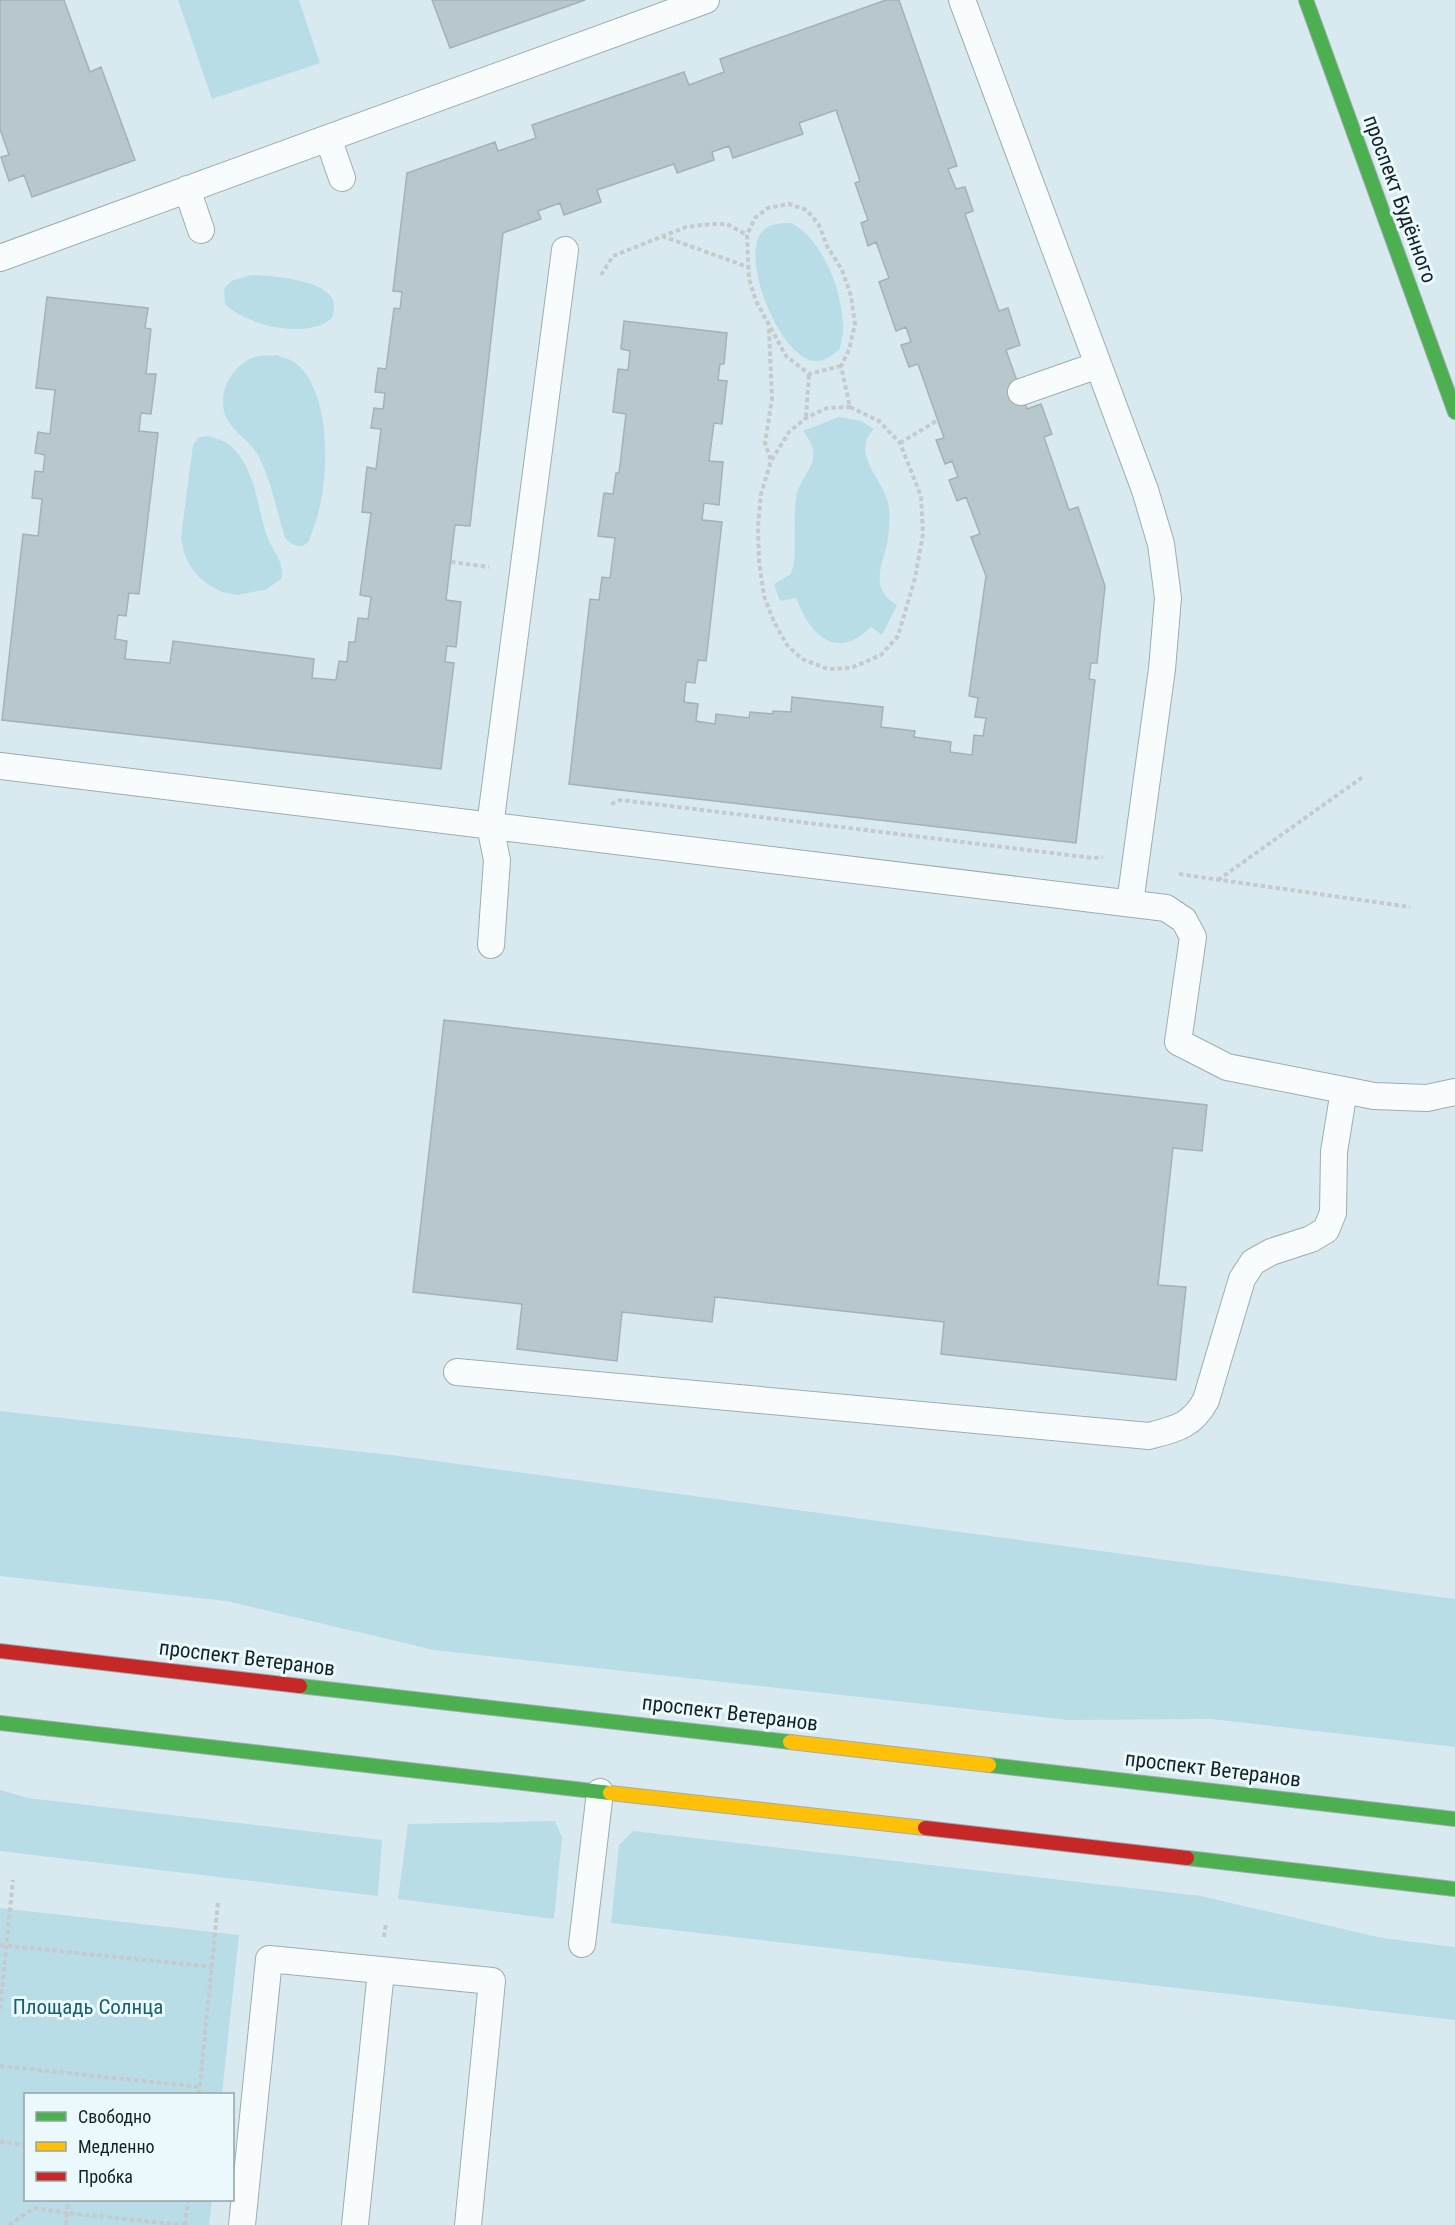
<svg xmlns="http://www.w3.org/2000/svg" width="1455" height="2225" font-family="'Roboto Condensed',sans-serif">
	<rect width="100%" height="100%" fill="#d8eaf0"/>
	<path fill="#b8dde7" d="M178,0H299L320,63L212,99Z
		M791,223C823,239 842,291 843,325C844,333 841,341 840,349C832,355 826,361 816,361C781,361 739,258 762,232C770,223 780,223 791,223Z
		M251,275C270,275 325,280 333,300C335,307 334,312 332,318C308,340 247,326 225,304L224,289L231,281Z
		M277,355C283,358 290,359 294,362C331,388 329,472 319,510C317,521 312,531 309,541C301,551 292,545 285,538C277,512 272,484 260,459C253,444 240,437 231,425C211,401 231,361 259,356C265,355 272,356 277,355Z
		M839,417L861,421L874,429C849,455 885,479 889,507C890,520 889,532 887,544C881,568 870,589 897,605L882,635L871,627C847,651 824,648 806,619C802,612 799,604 796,598L780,601L774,584L791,574L794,563C796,543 793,517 796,498C801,470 828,463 803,431Z
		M209,436C218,439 228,442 234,449C256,472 257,507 267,536C272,550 286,564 281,579L267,589L238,595L222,592L209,585L199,577L190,566L184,553L181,537L193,445L199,437Z
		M0,1411L399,1456L1455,1599V1747L1211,1719L1068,1720L434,1650L226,1601L0,1576Z
		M0,1790L28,1798L382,1840L378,1896L0,1851Z
		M555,1821L562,1837L554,1919L398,1899L408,1824Z
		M633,1831L1201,1896L1382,1938L1455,1947V2020L611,1923L619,1845Z
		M0,1908L239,1935L222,2094H26V2200H212L209,2225H0Z"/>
	<path fill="#b8c7cb" stroke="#a4b2b7" stroke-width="1.5" d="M0,0H64L90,72L101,67L135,160L32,197L24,175L9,181L1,157L9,155L0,129Z
		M432,0H585L450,48Z
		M886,0H899L957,166L948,169L956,189L965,187L973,211L965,214L999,311L1008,308L1020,345L1006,350L1027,409L1041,404L1052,434L1044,437L1069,510L1078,507L1105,586L1097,663H1091L1089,679L1095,680L1076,843L569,784L590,599L599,600L602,577L610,578L615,538L598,536L604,493L613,494L616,473H619L626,414L613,412L618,369L628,370L630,351L621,349L624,321L727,333L724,364H720L718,380L727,381L722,424L714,423L709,461L723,462L719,505L704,503L702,520L722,522L706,661L698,660L695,683L686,682L684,702L698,704L696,721L715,724L716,714L749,718L750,712L773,714V711L791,712L792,697L883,707L881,727L915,731L914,737L951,742L950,752L972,755L974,735L983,736L986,718L975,717L978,698L969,696L986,576L971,537L980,534L966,497L957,501L949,480L958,477L952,461L945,464L936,440L944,438L918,364L909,367L901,345L911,342L906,327L896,331L879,282L889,278L876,242L868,246L861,223L868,220L855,183L860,181L836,110L799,123L803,134L733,158L729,146L712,152L714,160L677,173L674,164L597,190L601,202L564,215L560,203L538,211L541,219L503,233L470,526L455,525L446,600L461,602L456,647L447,646L445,662L454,663L441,769L2,720L23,534L38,536L42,499L32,498L35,471L43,472L45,455L35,453L38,432L50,434L55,390L36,388L47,297L148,308L145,328L151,329L146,374H156L151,414L141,413L139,431L158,433L139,594L129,593L126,616L118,615L115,639L127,641L125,659L170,663L173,641L314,659L312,678L336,680L339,661L347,662L349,642H355L358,618L368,619L371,597L360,595L371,513L362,512L367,467L376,469L381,429L371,428L374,408L383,409L385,393L375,392L378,368L386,369L394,308L400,309L402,292L393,291L407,173L495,142L498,151L536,138L532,125L684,72L689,85L724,72L720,59Z
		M444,1020L1207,1105L1202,1151L1173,1148L1158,1285L1186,1287L1176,1380L941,1354L944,1322L715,1297L712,1322L622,1312L617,1361L517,1349L522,1304L413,1292Z"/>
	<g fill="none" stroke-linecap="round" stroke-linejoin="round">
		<g stroke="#9eadb1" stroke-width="28">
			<path id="lane" d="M962,0L1145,490L1161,544L1168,598L1162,669L1130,903
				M328,138L342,178
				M187,189L201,230
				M0,258L706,0
				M1021,392L1098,365
				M0,766L1166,908L1184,920L1193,937L1178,1042L1227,1067L1374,1096L1427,1098L1455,1092
				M491,945L497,860L490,826L565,250
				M457,1372L1149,1436C1176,1429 1192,1426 1206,1400L1242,1279L1253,1262L1271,1252L1311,1239L1326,1230L1333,1213L1334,1152L1344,1090
				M582,1944L600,1792
				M242,2225L269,1959L492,1981L468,2225
				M355,2225L381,1971"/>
		</g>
		<g stroke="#9eadb1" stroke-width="16">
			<path id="fast" d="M1306,0L1455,412
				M300,1686L790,1742
				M0,1723L610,1793
				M989,1765L1455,1819
				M1187,1858L1455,1889"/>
		</g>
		<g stroke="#9eadb1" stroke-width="16">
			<path id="slow" d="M790,1742L989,1765
				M610,1793L925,1828"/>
		</g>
		<g stroke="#9eadb1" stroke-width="16">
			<path id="jam" d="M0,1651L300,1686
				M925,1828L1187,1858"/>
		</g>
		<path stroke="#c5cacc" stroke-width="4" stroke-dasharray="4.5 3" stroke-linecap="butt" d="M662,236L748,267
			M601,275L613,256L686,227L711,224H727L747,235
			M769,329L772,399L765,443L771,461
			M841,366L809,374L786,356L756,301L749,279L747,235L755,218L768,208L789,204L807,210L819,225L827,246L842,270L851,296L855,324L849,350L841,366L850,407
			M850,407L879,421L900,443L921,496L923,534L915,578L898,636L881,655L851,668L828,669L802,659L787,645L774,622L764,596L759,562L758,526L761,494L771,461L789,432L806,418L827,408Z
			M806,417L809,374
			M900,443L938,420
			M451,562L489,567
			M611,804L621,800L1093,858L1103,857
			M1179,874L1410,907
			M1218,880L1364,776
			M384,1937L386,1922
			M0,1945L213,1967
			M0,2009L13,1880
			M0,2066L200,2087
			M199,2094L218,1903
			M0,2142L26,2145
			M9,2225L34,2208L67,2213L68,2200
			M66,2225L67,2213L184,2225
			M185,2225L188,2200"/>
		<use href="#lane" stroke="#f9fcfd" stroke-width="26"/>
		<use href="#fast" stroke="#4caf50" stroke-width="14"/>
		<use href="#slow" stroke="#ffc107" stroke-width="14"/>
		<use href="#jam" stroke="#c62828" stroke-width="14"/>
	</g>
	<g text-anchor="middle" stroke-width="6" stroke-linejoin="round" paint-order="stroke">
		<g font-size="21" fill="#142225" stroke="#ebf9fd">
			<text transform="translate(1400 199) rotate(70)" y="7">проспект Будённого</text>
			<text transform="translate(247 1658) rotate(7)" y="7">проспект Ветеранов</text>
			<text transform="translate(730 1713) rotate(7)" y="7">проспект Ветеранов</text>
			<text transform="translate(1213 1769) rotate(7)" y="7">проспект Ветеранов</text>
		</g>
		<g font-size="21" fill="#186071" stroke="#ebf9fd">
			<text x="88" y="2014">Площадь Солнца</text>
		</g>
	</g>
	<rect x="24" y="2093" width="210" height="108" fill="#ebf9fd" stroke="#95a3a7" stroke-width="1.5"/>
	<rect x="36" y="2112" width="30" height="9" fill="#4caf50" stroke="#95a3a7" stroke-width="1.5"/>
	<text x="78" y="2123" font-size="18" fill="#142225">Свободно</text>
	<rect x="36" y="2142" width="30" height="9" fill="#ffc107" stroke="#95a3a7" stroke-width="1.5"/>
	<text x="78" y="2153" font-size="18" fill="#142225">Медленно</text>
	<rect x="36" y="2172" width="30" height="9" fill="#c62828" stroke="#95a3a7" stroke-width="1.5"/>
	<text x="78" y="2183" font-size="18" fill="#142225">Пробка</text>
</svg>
